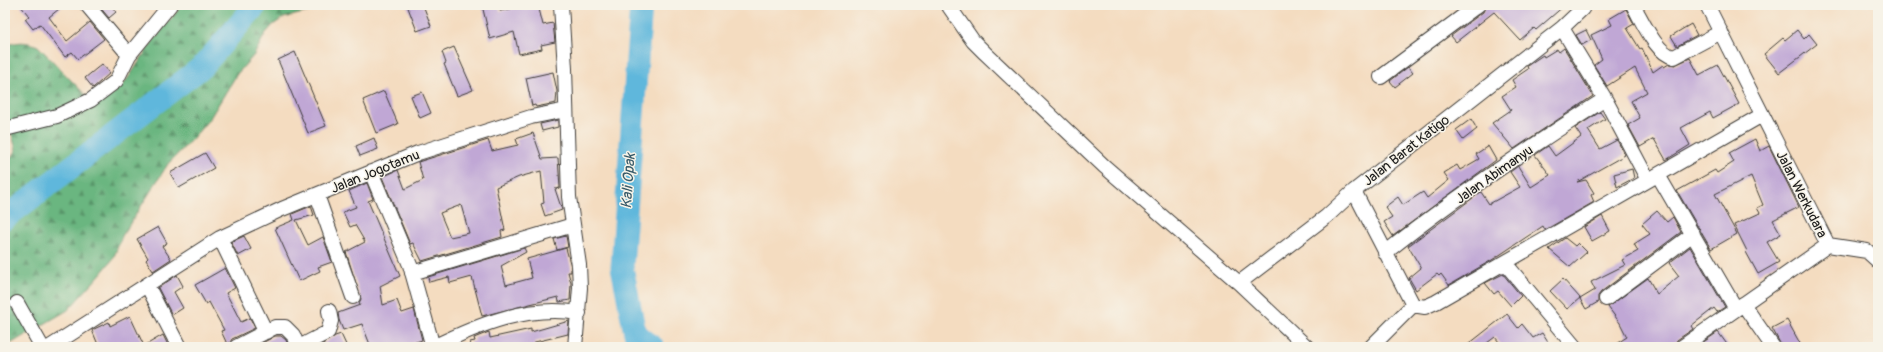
<svg xmlns="http://www.w3.org/2000/svg" width="1883" height="352" font-family="Pangolin,sans-serif">
	<defs>
		<pattern id="forest-firs" width="22" height="20" patternUnits="userSpaceOnUse"><rect width="22" height="20" fill="#6bb680"/><path d="M5 1l3.5 6h-7zM16 11l3.5 6h-7z" fill="#579368"/></pattern>
	</defs>
	<rect width="100%" height="100%" fill="#f7f3e8"/>
	<filter id="ink" filterUnits="userSpaceOnUse"><feTurbulence type="fractalNoise" baseFrequency=".025" numOctaves="2"/><feDisplacementMap in="SourceGraphic" scale="8" xChannelSelector="R" yChannelSelector="G"/><feConvolveMatrix kernelMatrix="1 2 1 2 8 2 1 2 1" color-interpolation-filters="sRGB"/></filter>
	<filter id="wash" filterUnits="userSpaceOnUse"><feTurbulence type="fractalNoise" baseFrequency=".012" numOctaves="4" result="noise"/><feDisplacementMap in="SourceGraphic" scale="16" xChannelSelector="R" yChannelSelector="G"/><feGaussianBlur stdDeviation="0.9" result="paint"/><feColorMatrix in="noise" values="0 0 0 0 0 0 0 0 0 0 0 0 0 0 0 0 0 1.4 0 .05"/><feComposite in="paint" operator="in"/></filter>
	<g filter="url(#wash)">
		<rect width="100%" height="100%" fill="#f4dcc0"/>
		<path fill="url(#forest-firs)" stroke="#44694e" d="M182,5H326L307,12L283,18L273,25L265,34L254,55L237,74L210,118L194,137L168,164L122,236L113,259L98,277L68,310L5,347V167L16,149L5,111V46C18,41 25,41 38,46L95,105C128,88 131,71 151,44C161,31 172,18 182,5Z"/>
		<g fill="none" stroke-linecap="round" stroke-linejoin="round">
			<path stroke="#5fb7dc" stroke-width="23" d="M641,5L622,267L635,333L653,347
				M5,218L202,67L256,5"/>
		</g>
		<g id="blocks">
			<path fill="#c0a7d5" fill-rule="evenodd" d="M20,5H64L49,17L67,41L90,22L104,39L78,59L72,52L65,57L40,24L33,29L25,19L29,16Z
				M98,5H111L116,12L109,18Z
				M407,5H423L431,26L417,31Z
				M482,5H499L500,11L529,5H538L543,25L553,23L555,42L541,45L542,49L519,54L514,32L490,39Z
				M1486,5H1565L1536,30L1534,28L1520,40L1494,12L1456,42L1451,36L1483,12Z
				M1626,9L1634,24L1627,28L1640,49L1642,48L1653,72L1663,65L1664,67L1669,64L1675,65L1690,58L1699,75L1718,65L1739,104L1713,118L1710,112L1681,128L1690,145L1666,160L1654,139L1640,147L1628,125L1640,118L1631,101L1647,92L1635,68L1607,86L1594,65L1602,59L1591,35L1612,25L1609,19Z
				M1691,24L1697,35L1677,46L1671,36Z
				M1586,30L1591,40L1582,45L1576,35Z
				M1797,30L1804,39L1809,34L1817,44L1779,73L1764,54L1783,38L1785,40Z
				M454,47L473,90L457,96L444,64L446,63L442,52Z
				M1564,48L1593,96L1514,149L1492,123L1511,110L1502,96L1516,87L1512,80L1528,69L1527,66L1534,61L1543,55L1544,57L1557,49L1559,52Z
				M295,52L326,126L308,133L278,60Z
				M102,64L110,73L93,88L85,78Z
				M1408,67L1413,73L1395,87L1390,81Z
				M553,72L557,91L556,103L536,107L535,105L532,106L526,78Z
				M384,91L398,124L376,133L363,100Z
				M422,92L431,113L420,118L411,96Z
				M1600,112L1605,119L1588,130L1600,149L1617,140L1625,155L1577,182L1586,180L1594,193L1591,195L1594,202L1545,230L1543,226L1492,260L1449,285L1441,274L1439,276L1437,274L1416,290L1409,278L1421,268L1408,246L1481,192L1489,204L1520,187L1510,172L1518,166L1531,187L1550,175L1535,155L1548,146L1555,156L1581,137L1575,128Z
				M1471,119L1477,129L1463,140L1456,130Z
				M558,120V127L542,131L540,124Z
				M533,133L542,159L558,158L560,188L555,189L562,210L545,216L541,204L544,203L541,171L519,177L496,187L505,230L501,231L502,237L422,261L413,243L410,244L382,177L398,170L405,189L423,180L418,162L488,140L492,151L518,145L516,139ZM461,205L469,233L450,237L440,213Z
				M374,138L378,149L360,156L356,146Z
				M1755,139L1760,151L1769,146L1799,207L1773,220L1781,234L1767,242L1779,262L1758,274L1746,252L1747,251L1734,225L1760,213L1757,208L1763,205L1751,176L1715,194L1737,234L1711,249L1677,191L1715,170L1717,173L1734,162L1729,153Z
				M1488,146L1496,160L1393,236L1384,222L1392,217L1385,207L1398,197L1403,205L1423,192L1427,198L1449,180L1444,173L1457,165L1460,170L1479,159L1476,154Z
				M205,153L214,168L179,188L170,173Z
				M1632,169L1634,178L1617,187L1614,174Z
				M367,183L373,199L368,201L400,276L380,286L383,305L397,300L402,313L414,309L422,340L401,347H371L362,324L343,330L339,320L338,313L360,305L359,303L361,299L346,252L365,242L355,225L350,227L343,212L356,207L349,191Z
				M311,206L314,215L296,220L308,245L323,237L332,262L318,267L320,271L299,281L275,228L294,220L292,214Z
				M1657,211L1667,222L1673,217L1681,232L1601,292L1598,296V302L1586,309L1580,299L1595,290L1591,282L1625,265L1622,260L1638,251L1634,244L1650,234L1642,224Z
				M1602,216L1610,231L1592,241L1584,227Z
				M158,227L167,243L162,246L171,259L153,271L146,260L148,258L137,239Z
				M244,236L251,249L238,256L231,242Z
				M566,236L568,247L557,250L554,239Z
				M1565,238L1575,246L1578,243L1587,252L1570,267L1549,249Z
				M1690,247L1725,307L1717,312L1714,308L1691,326L1693,329L1677,340L1674,347H1611L1627,337L1620,323L1608,307L1648,278L1657,294L1679,276L1669,263Z
				M524,248L526,252L501,266L506,285L532,278L527,259L566,248L571,267V272H568L571,283L570,300L559,302L558,297L482,316L472,277L450,283L449,277L429,282L428,277Z
				M225,268L235,288L226,293L241,322L250,318L255,328L232,339L228,346L221,331L224,330L209,302L206,304L195,285Z
				M1503,274L1521,296L1511,306L1498,291L1494,294L1485,283Z
				M177,275L183,286L174,292L183,308L172,315L158,288Z
				M1563,279L1580,298L1567,309L1550,291Z
				M1507,314L1518,328L1522,324L1533,338L1542,333L1551,347H1503L1495,337L1487,343L1490,347H1465Z
				M130,316L144,346L163,335L169,347H99L92,330L109,322L110,326Z
				M1787,320L1802,347H1782L1772,328Z
				M569,321L568,334L535,342L536,347H471L470,342L475,341L474,338L489,332L490,338L531,329V332Z
				M1718,332L1729,347H1697L1702,343Z
				M341,334L347,347H318L335,336Z
				M275,336H281L286,340L289,347H255Z"/>
		</g>
	</g>
	<g filter="url(#ink)">
		<use href="#blocks" fill-opacity="0" stroke="#3c3935" stroke-width="1"/>
		<g fill="none" stroke-linecap="round" stroke-linejoin="round">
			<g stroke="#3c3935" stroke-width="16">
				<path id="minor" d="M87,5L129,55
					M561,5L565,69L569,197L579,265L580,288L575,347
					M948,5L973,41L985,53L1104,166L1239,283L1307,347
					M1633,5C1642,20 1656,54 1674,57L1721,32
					M1707,5L1828,245
					M1562,28L1605,99L1648,180
					M1381,77L1478,5
					M5,129L57,116L91,100L116,81L129,55L170,5
					M371,172L410,265L433,347
					M1658,175L1736,309
					M317,195L353,297
					M220,238L266,332
					M1828,245L1867,251L1878,261
					M1385,253C1455,197 1530,147 1605,99
					M1505,263L1575,347
					M412,273L573,225
					M1239,283L1327,216L1354,191
					M147,285L179,347
					M1606,299L1693,234
					M17,303L42,347
					M1743,304L1773,347
					M1413,305L1425,307L1436,302L1762,115
					M50,347L220,238L282,209L418,153L531,117L566,110
					M236,347L275,327H285L293,335L298,347
					M299,347L328,332L331,321L329,311
					M433,347C478,325 527,304 579,313
					M1371,347L1413,305L1354,191L1562,28L1582,9L1580,5
					M1682,347L1828,245"/>
			</g>
			<use href="#minor" stroke="#fff" stroke-width="14"/>
		</g>
	</g>
	<g text-anchor="middle" stroke-width="3" stroke-linejoin="round" paint-order="stroke">
		<g font-size="14" fill="#1c1c1c" stroke="#f7f3e8">
			<text transform="translate(1406 150) rotate(-38)" y="5">Jalan Barat Katigo</text>
			<text transform="translate(375 171) rotate(-22)" y="5">Jalan Jogotamu</text>
			<text transform="translate(1494 174) rotate(-35)" y="5">Jalan Abimanyu</text>
			<text transform="translate(1802 194) rotate(63)" y="5">Jalan Werkudara</text>
		</g>
		<g font-size="15" font-style="italic" fill="#375a69" stroke="#f7f3e8">
			<text transform="translate(628 181) rotate(-86)" y="5">Kali Opak</text>
		</g>
	</g>
	<rect width="1883" height="352" fill="none" stroke="#f7f3e8" stroke-width="20"/>
</svg>
